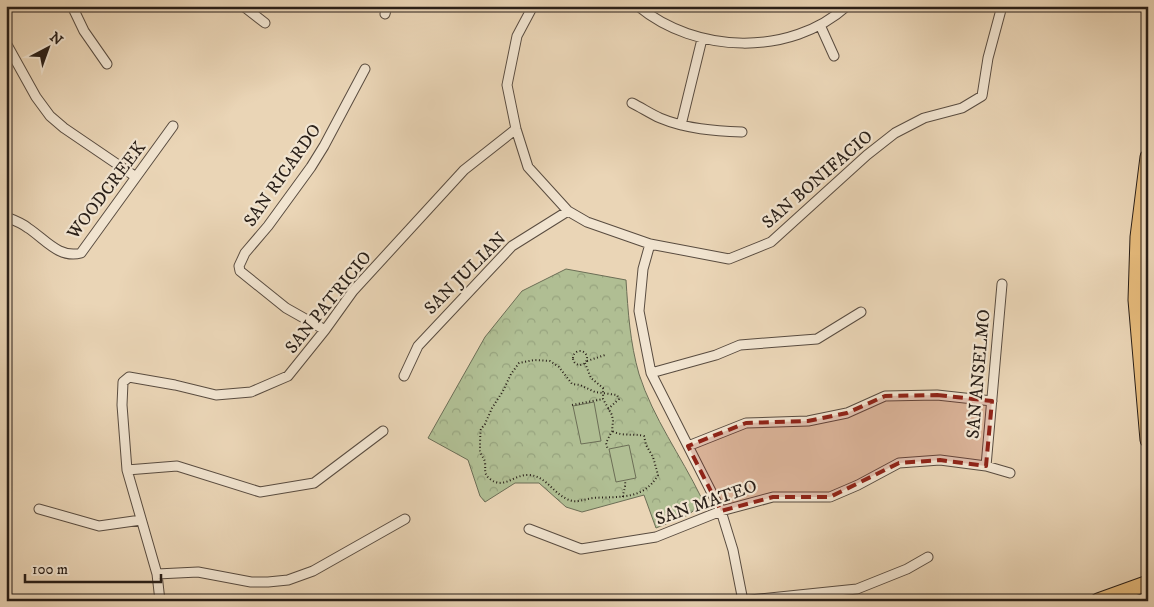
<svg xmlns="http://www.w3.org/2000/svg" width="1154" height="607" font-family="'IM FELL DW Pica',serif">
	<defs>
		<pattern id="park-crowns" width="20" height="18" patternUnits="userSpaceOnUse" patternTransform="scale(1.25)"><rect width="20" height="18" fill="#b0be93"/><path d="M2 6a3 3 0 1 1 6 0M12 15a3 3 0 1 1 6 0" fill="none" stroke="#97a37e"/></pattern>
	</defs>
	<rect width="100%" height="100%" fill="#ead5b6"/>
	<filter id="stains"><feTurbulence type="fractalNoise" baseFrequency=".004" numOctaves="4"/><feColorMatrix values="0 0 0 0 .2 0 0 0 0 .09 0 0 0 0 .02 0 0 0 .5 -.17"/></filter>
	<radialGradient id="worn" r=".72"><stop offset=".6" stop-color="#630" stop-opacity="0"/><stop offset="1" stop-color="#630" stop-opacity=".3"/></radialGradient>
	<path fill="url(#park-crowns)" stroke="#6c6e56" d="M566,269L626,280C628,311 630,343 639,374C653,418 681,456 701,497L702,504L688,515L656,528L644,495L582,512L566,507L539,483H515L485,502L480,496L468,460L428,438L485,337L522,291Z"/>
	<path fill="#b0be93" stroke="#6c6e56" d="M594,402L601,441L581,444L573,406Z
		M629,445L636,478L616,482L609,449Z"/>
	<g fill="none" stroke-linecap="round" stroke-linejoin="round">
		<g stroke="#594c40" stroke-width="11">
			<path id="street" d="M72,6L84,31L107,64
				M243,6L265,23
				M533,6L517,36L507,85L516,129L528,167L568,211L587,222L650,244L729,259L771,242L867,155L895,133L924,118L962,108L982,96L988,58L1002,6
				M638,6C696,54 790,57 847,6
				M385,14L387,6
				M820,25L834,56
				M6,43L36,97L50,116L64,128L136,177
				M632,103C642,108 651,114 660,118C686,129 715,131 742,132
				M681,125L702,39
				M6,217C14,220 22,223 28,228C45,239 59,259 81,253L173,126
				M650,244L643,269L639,311L651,373L721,511L733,550L743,601
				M325,330L286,308L240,271L239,266L245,253L268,226L311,167L324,146L365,69
				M651,373L716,355L740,345L817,339L861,312
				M404,376L418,346L512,246L568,211
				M688,446L746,423L808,421L847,413L885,396L937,395L992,401
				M986,466L1002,284
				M127,470L177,466L260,492L314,483L383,431
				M39,509L99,526L141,520
				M529,529L581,549L656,537L721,511L773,497H830L858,485L899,463L940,460L986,466L1010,473
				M157,574L198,572L251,582H268L288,580L313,571L405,519
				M160,601L157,574L127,470L122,405L123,382L129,377L175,385L216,395L251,392L288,376L325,330L353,291L464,170L516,129
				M741,601L857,589L907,569L928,557"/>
		</g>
		<g stroke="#291f18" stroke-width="17">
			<path id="primary" d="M1148,157L1138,237L1136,300L1148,440
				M1098,601L1148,583"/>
		</g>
		<path stroke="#291f18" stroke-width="2" stroke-dasharray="1 2.5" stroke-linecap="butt" d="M573 358a7 7 0 1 1 14 0a7 7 0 1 1-14 0Z
			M587,361L605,355
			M585,363L591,378L603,388V399L612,415L613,421L612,431L606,443L608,450
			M572,405L603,399
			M608,409L619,399L617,395L595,392L580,385L572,384L559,367L550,361L534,360L519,363L511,374L503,391L492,408L485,424L481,429C480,431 480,450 480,451C481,455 484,458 485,462C486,469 483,474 490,479C504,490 514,474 529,475C546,476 553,493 567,499C576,504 584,499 593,498C618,496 643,501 658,475L653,457L646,445L644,436C632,433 624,437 612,431
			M623,497C623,491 626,488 625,481"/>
		<use href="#street" stroke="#f1e4d0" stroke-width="9"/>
		<use href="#primary" stroke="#e5ba7b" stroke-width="15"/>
	</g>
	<path fill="#8f2418" fill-opacity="0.2" stroke="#8f2418" stroke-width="4" stroke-dasharray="10 6" stroke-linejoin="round" d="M937,395L992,401L986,466L940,460L899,463L830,497H773L721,511L688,446L746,423L808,421L847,413L885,396Z"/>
	<g text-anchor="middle" stroke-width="4.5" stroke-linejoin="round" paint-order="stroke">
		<g font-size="18" fill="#291f18" stroke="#f1e4d0">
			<text transform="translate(282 175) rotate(-55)" y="6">SAN RICARDO</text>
			<text transform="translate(817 179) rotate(-41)" y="6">SAN BONIFACIO</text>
			<text transform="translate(106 190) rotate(-53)" y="6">WOODCREEK</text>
			<text transform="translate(465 273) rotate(-45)" y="6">SAN JULIAN</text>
			<text transform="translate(328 302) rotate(-51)" y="6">SAN PATRICIO</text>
			<text transform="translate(978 374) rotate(-85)" y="6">SAN ANSELMO</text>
			<text transform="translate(706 502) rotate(-19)" y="6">SAN MATEO</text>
		</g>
	</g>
	<rect width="1154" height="607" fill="none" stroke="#ead5b6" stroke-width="25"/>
	<rect x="8" y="8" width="1139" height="592" fill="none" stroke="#291f18" stroke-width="2.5"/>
	<rect x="12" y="12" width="1129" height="582" fill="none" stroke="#291f18"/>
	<g transform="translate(48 48) rotate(41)" stroke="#f1e4d0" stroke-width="4" paint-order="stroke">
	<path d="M0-4L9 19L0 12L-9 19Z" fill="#291f18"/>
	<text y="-8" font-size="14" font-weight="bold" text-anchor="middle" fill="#291f18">N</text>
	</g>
	<path d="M25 574v8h136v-8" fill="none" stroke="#291f18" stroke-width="2.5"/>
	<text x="32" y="574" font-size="15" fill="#291f18" stroke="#f1e4d0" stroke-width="4" paint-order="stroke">100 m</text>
	<rect width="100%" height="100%" filter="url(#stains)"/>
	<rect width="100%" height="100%" fill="url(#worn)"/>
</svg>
